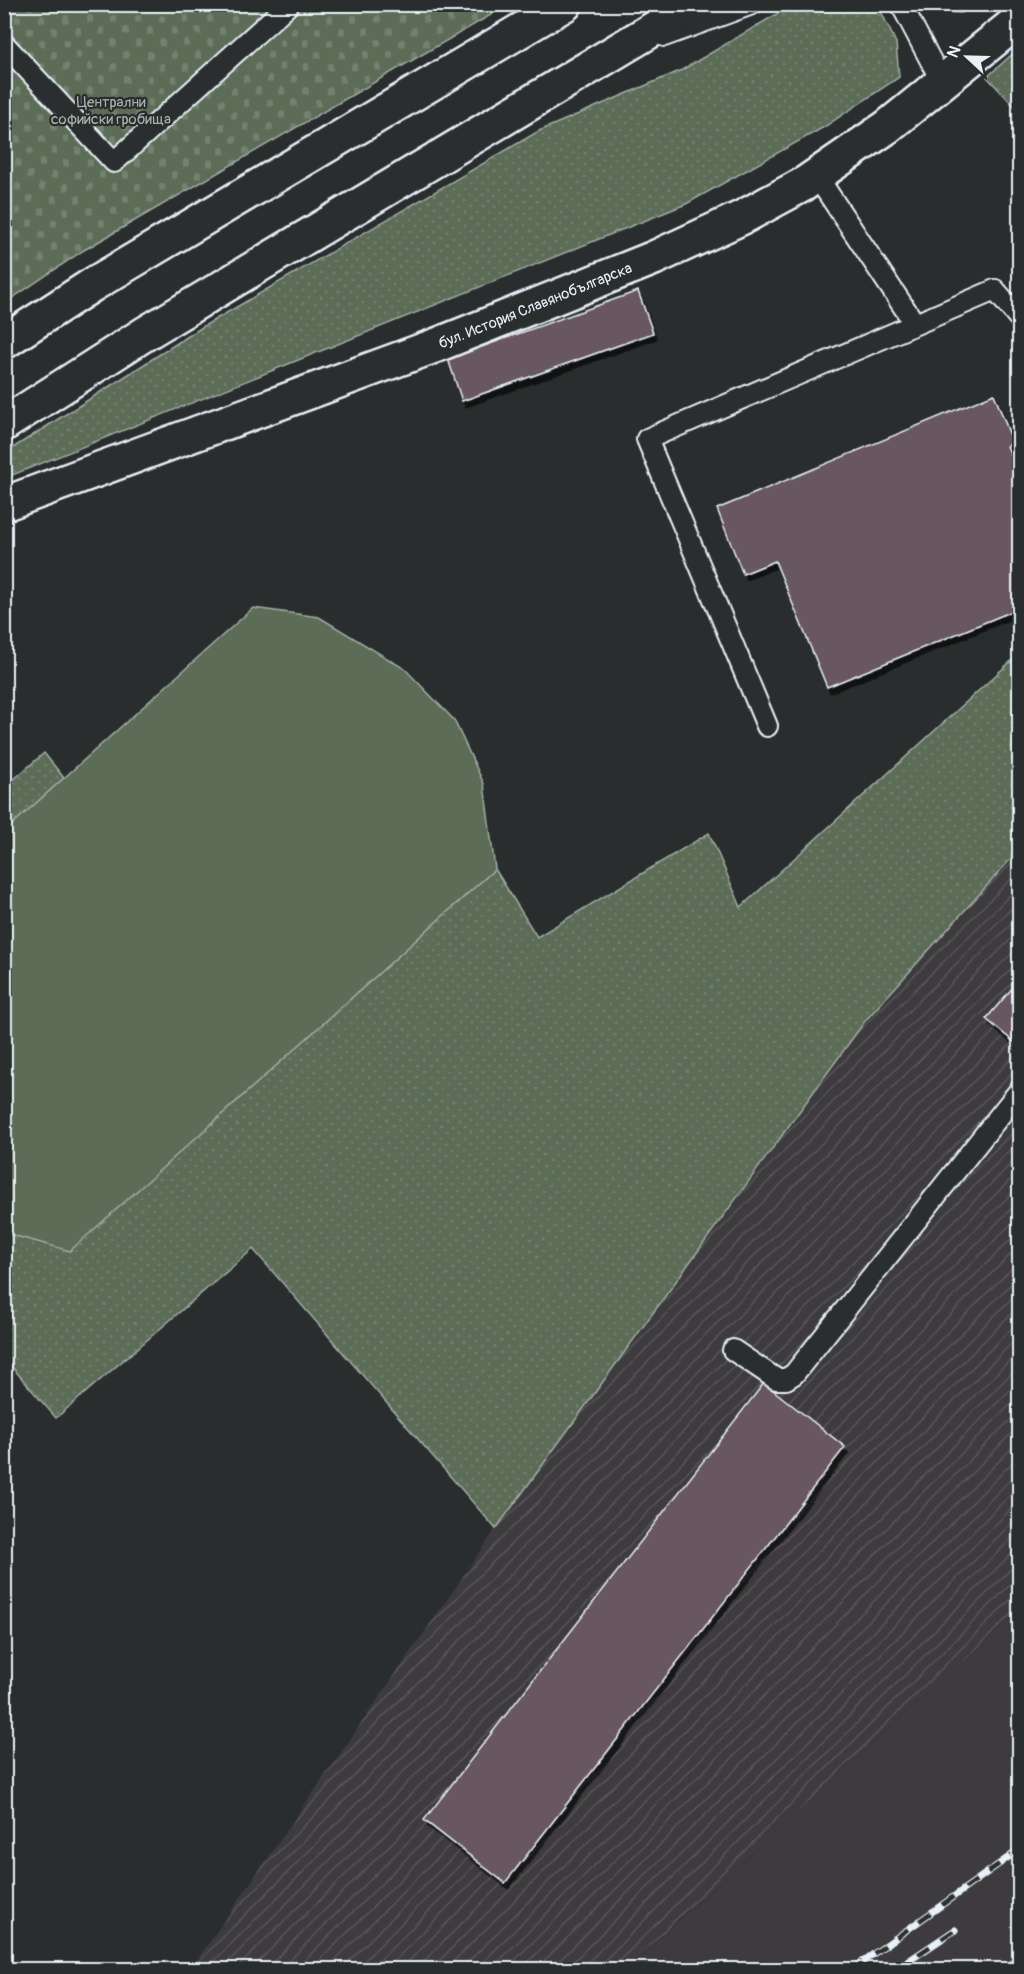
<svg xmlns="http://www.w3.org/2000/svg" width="1024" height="1974" font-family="Pangolin,sans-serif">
	<defs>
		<pattern id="industrial-furrows" width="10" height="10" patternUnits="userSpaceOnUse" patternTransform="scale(1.5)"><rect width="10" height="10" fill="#3d3a3d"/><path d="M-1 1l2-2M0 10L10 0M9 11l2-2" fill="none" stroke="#59575a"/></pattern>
		<pattern id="grass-dots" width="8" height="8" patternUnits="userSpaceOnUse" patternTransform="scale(1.5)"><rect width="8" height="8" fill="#5b6c56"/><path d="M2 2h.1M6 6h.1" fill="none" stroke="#73816f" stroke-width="1.8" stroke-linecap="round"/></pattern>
		<pattern id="cemetery-stones" width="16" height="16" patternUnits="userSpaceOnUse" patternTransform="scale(1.5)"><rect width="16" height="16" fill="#5b6c56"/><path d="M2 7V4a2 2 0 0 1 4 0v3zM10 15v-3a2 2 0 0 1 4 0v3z" fill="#73816f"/></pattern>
		<filter id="shadow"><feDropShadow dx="3.5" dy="6" stdDeviation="0" flood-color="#0009"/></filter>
	</defs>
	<rect width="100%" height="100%" fill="#2a2d2e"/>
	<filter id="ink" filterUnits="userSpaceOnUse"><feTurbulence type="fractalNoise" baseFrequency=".0167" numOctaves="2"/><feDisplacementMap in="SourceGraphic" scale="12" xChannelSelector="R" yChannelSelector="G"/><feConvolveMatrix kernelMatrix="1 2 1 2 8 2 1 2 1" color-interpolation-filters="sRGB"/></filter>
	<g filter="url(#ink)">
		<path fill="#3d3a3d" d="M1019,1611V1969L624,1970L774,1833Z"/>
		<path fill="url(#industrial-furrows)" d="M1019,850V1611L624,1969L190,1970L496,1529L865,1021Z"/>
		<path fill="url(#grass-dots)" stroke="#a2aea7" stroke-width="1.5" d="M792,5H878L896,43L899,77L824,127L686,204L5,478V453L204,326L539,131L682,70Z
			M923,5V4L979,5L961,13L933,11Z
			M1019,48V111L987,77Z
			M1019,654V850L865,1021L496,1529L253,1249L56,1418L5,1359L4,1233L70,1250L495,869L537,937L709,833L741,907Z
			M44,753L64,778L5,831V787Z"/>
		<path fill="url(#cemetery-stones)" stroke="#a2aea7" stroke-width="1.5" d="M5,5H508L84,250L5,303Z"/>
		<path fill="#5b6c56" stroke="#a2aea7" stroke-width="1.5" d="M253,608L319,617L405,669L454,720L484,784L495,869L70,1251L5,1233V831Z"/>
		<path fill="#685760" stroke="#e8f1f8" stroke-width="1.5" filter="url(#shadow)" d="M638,291L653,333L462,401L448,359Z
			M994,394L1013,443L1007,446L1020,475V608L827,687L775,561L743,574L717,509Z
			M1020,979V1047L986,1019Z
			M764,1383L845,1447L505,1883L424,1820Z"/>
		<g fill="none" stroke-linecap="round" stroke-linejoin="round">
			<g stroke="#e8f1f8" stroke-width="24">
				<path id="lane" d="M901,4L943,84
					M664,36L752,4
					M4,44L114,162L289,4
					M816,175L915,324
					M767,726L647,439L995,290L1020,319
					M733,1350L776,1379H786L794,1374L1020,1090"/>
			</g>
			<g stroke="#e8f1f8" stroke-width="38">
				<g id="street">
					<path id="s1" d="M4,504L437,345L654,258L743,217L804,184L887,127L1020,19"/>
				</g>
			</g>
			<g stroke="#e8f1f8" stroke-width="38">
				<path id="secondary" d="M4,342L92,285L565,4
					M4,424L146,333L695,4"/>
			</g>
			<use href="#lane" stroke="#2a2d2e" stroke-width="20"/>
			<use href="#street" stroke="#2a2d2e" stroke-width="33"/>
			<use href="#secondary" stroke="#2a2d2e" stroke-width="33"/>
			<g stroke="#e8f1f8" stroke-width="7">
				<path id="rail" d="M851,1970L1020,1849
					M895,1970L955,1930
					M1005,1970L1020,1956"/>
			</g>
			<use href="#rail" stroke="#2a2d2e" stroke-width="4.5" stroke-dasharray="14" stroke-linecap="butt"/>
		</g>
	</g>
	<g text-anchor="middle" stroke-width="4.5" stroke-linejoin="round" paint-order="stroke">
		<g font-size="15" fill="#a9b5af" stroke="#2a2d2e">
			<text x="111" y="107">Централни<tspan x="111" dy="17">софийски гробища</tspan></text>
		</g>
		<g font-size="15" fill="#e8f1f8" stroke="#2a2d2e">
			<text dy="5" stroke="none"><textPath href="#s1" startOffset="567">бул. История Славянобългарска</textPath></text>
		</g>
	</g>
	<rect width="1024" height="1974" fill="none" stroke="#2a2d2e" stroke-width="24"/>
	<rect x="12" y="12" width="1000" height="1950" fill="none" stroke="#e8f1f8" stroke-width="2" filter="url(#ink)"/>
	<g transform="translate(967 57) rotate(292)" stroke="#2a2d2e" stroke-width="4.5" paint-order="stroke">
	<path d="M0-4.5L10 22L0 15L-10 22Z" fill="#e8f1f8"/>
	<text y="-9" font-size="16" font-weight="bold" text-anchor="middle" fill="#e8f1f8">N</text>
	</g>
</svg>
